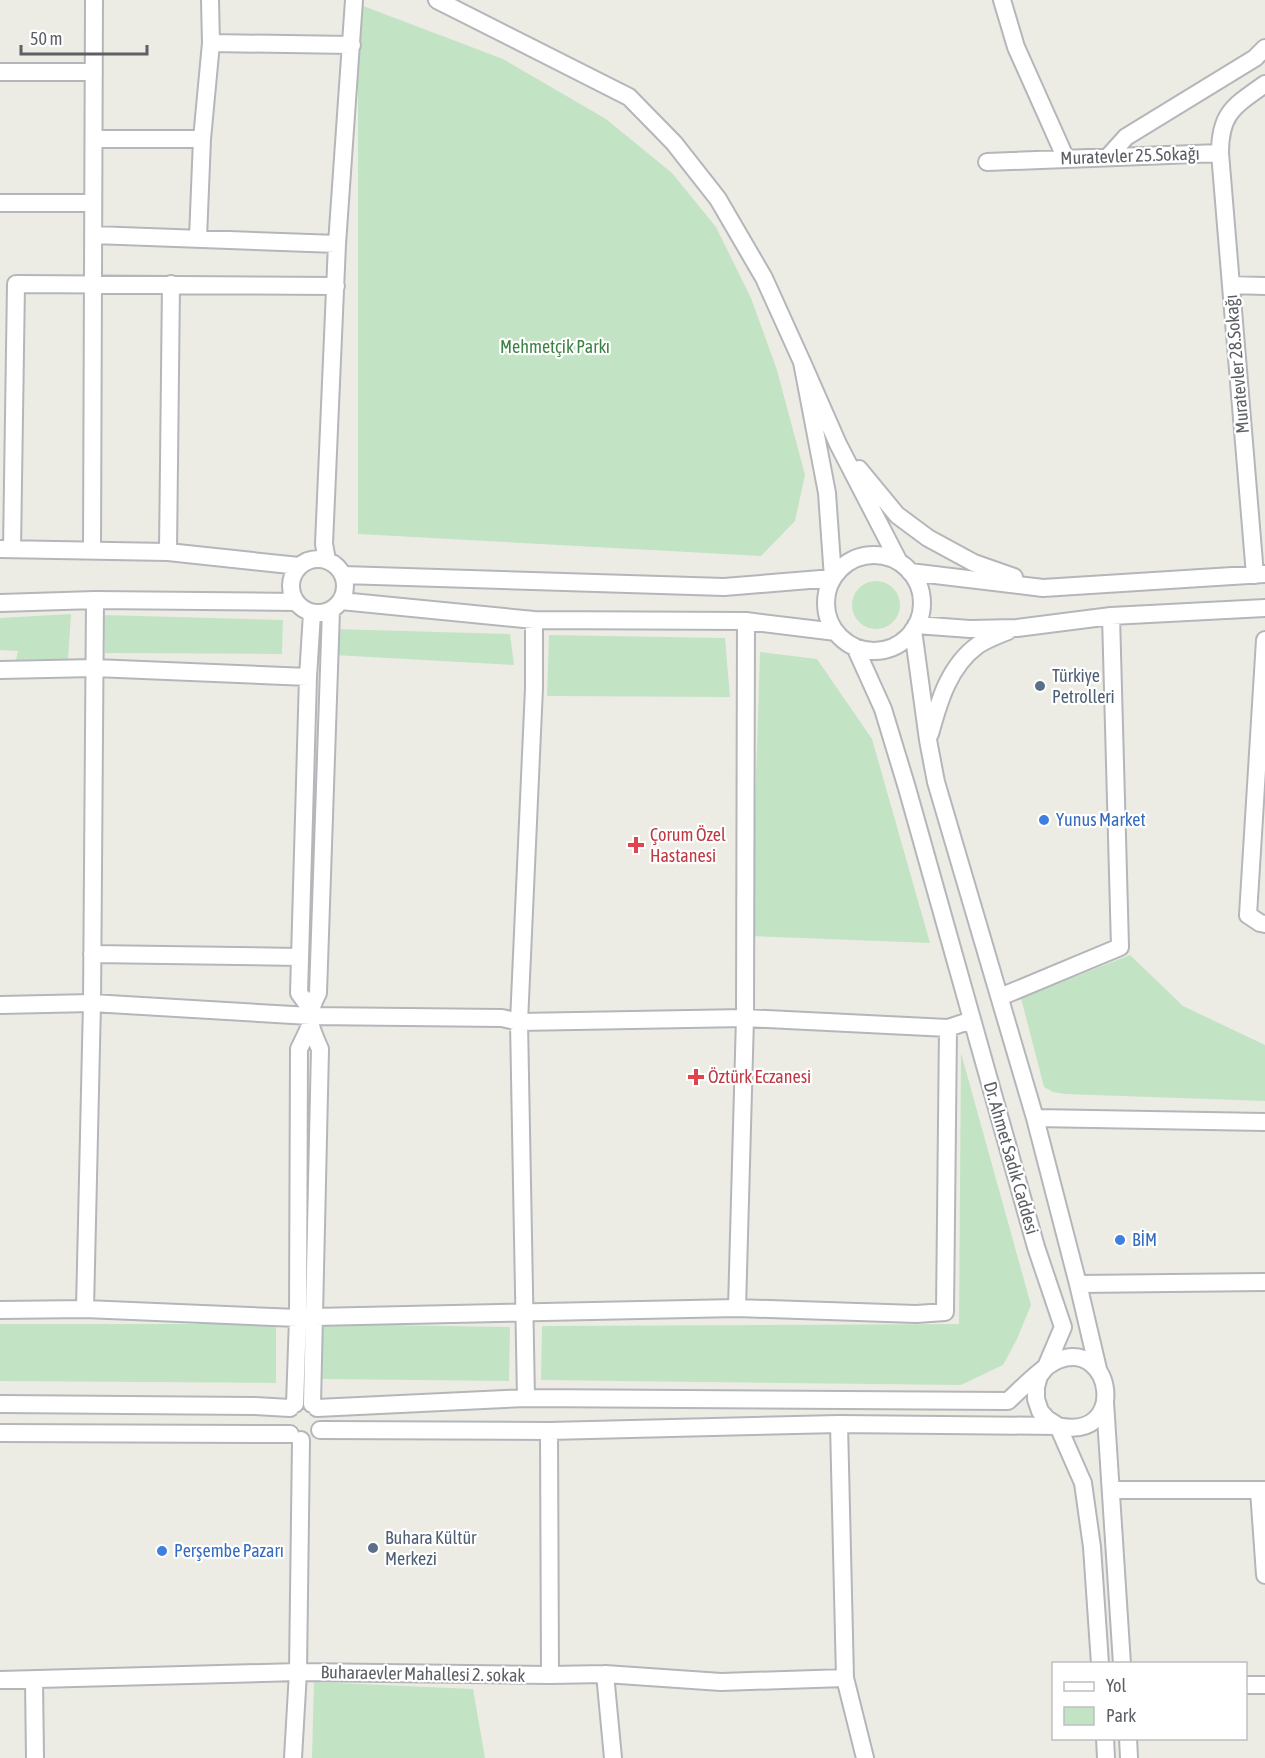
<svg xmlns="http://www.w3.org/2000/svg" width="1265" height="1758" font-family="'Asap Condensed',sans-serif">
	<rect width="100%" height="100%" fill="#edece4"/>
	<path fill="#c3e3c5" d="M358,4L503,59L606,119L672,173L716,227L751,298L777,370L805,475L795,521L761,556L358,534Z
		M852 605a24 24 0 1 1 48 0a24 24 0 1 1-48 0Z
		M71,614L68,659L16,660L18,651L0,650V618Z
		M104,615L283,620L282,654L105,653Z
		M334,629L510,634L514,665L334,655Z
		M549,635L725,638L730,697L547,696Z
		M760,652L817,659L872,739L930,943L751,936Z
		M1130,955L1183,1006L1265,1045V1101L1065,1094L1053,1092L1044,1087L1021,998Z
		M961,1053L1031,1305L1017,1339L1003,1365L961,1385L541,1380L542,1326L959,1324Z
		M0,1324H276V1383L0,1381Z
		M323,1324L510,1327L509,1381L322,1379Z
		M314,1682L473,1689L485,1758H312Z"/>
	<g fill="none" stroke-linecap="round" stroke-linejoin="round">
		<g stroke="#b4b6ba" stroke-width="20">
			<path id="minor" d="M437,0L629,97L674,143L718,199L764,278L802,362
				M1002,0L1016,47L1066,159
				M211,43L352,45
				M0,72H94
				M94,139H202
				M1220,153L1255,575
				M1108,157L1126,137L1255,58L1265,48
				M987,162L1220,153C1220,113 1234,106 1265,84
				M0,203H93
				M94,235L337,244
				M198,238L202,139L211,43L210,0
				M1231,285L1265,286
				M859,469L897,515L928,538L974,563L1014,577
				M0,549L168,552L299,566
				M12,549L16,284L336,286
				M92,550L94,0
				M168,552L171,284
				M826 603a48 48 0 1 1 96 0a48 48 0 1 1-96 0Z
				M291 586a27 27 0 1 1 54 0a27 27 0 1 1-54 0Z
				M327,560L324,544L337,244L354,0
				M910,572L1043,588L1264,574
				M343,575L724,587L833,578L827,493L802,362L838,444L899,562
				M341,601L534,620L746,621L836,632
				M0,603L95,600L296,602
				M916,625L970,629L1017,628L1111,616L1265,608
				M913,630L928,740L936,782L1035,1118L1078,1284L1098,1369
				M1265,640L1248,915L1260,923L1265,924
				M855,647L883,709L907,788L1036,1247L1063,1327L1046,1367L1039,1376L1036,1387V1399L1040,1411L1047,1419L1058,1426L1083,1483L1092,1547L1100,1664
				M0,670L95,668L308,677
				M930,734C939,701 949,666 978,645C987,639 998,635 1008,631
				M92,954L300,957
				M1000,997L1120,947L1111,616
				M0,1005L92,1003L310,1016L502,1018L519,1022L745,1018L948,1028L972,1020
				M310,1008L299,993L308,677L312,613
				M1035,1118L1265,1122
				M1078,1284L1265,1282
				M737,1308L745,1018L746,621
				M85,1309L92,1003L95,600
				M0,1310L85,1309L298,1318L314,1317L737,1308L916,1314L945,1312L948,1028
				M526,1398L519,1022L534,688V620
				M1105,1402L1122,1664
				M0,1404L255,1406L290,1408
				M295,1404L298,1318L299,1049L310,1026
				M312,1404L320,1049C309,1024 305,1018 318,993L331,610
				M317,1408L526,1398L1008,1401C1021,1389 1043,1366 1058,1360C1114,1339 1128,1442 1058,1426L839,1424L549,1431L320,1430
				M839,1424L845,1678L865,1758
				M549,1431L550,1675
				M0,1433L290,1434
				M1112,1490H1265
				M1259,1490L1265,1575
				M605,1674L613,1758
				M0,1680L298,1672L550,1675L605,1674L721,1682L845,1678
				M34,1680L35,1758
				M1246,1685H1265
				M1105,1738L1106,1758
				M1128,1738L1129,1758
				M293,1758L298,1672L301,1440"/>
		</g>
		<use href="#minor" stroke="#fff" stroke-width="16"/>
	</g>
	<g fill="#5c6f8a" stroke="#fff" stroke-width="2">
		<circle cx="1040" cy="686" r="6"/>
		<circle cx="373" cy="1548" r="6"/>
	</g>
	<g fill="#3f7fe0" stroke="#fff" stroke-width="2">
		<circle cx="1044" cy="820" r="6"/>
		<circle cx="1120" cy="1240" r="6"/>
		<circle cx="162" cy="1551" r="6"/>
	</g>
	<g fill="#e0444e" stroke="#fff" stroke-width="2">
		<path d="M633 836h6v6h6v6h-6v6h-6v-6h-6v-6h6z"/>
		<path d="M693 1068h6v6h6v6h-6v6h-6v-6h-6v-6h6z"/>
	</g>
	<g text-anchor="middle" stroke-width="4.5" stroke-linejoin="round" paint-order="stroke">
		<g font-size="18" fill="#5c5f63" stroke="#fff">
			<text transform="translate(1130 156) rotate(-2)" y="6">Muratevler 25.Sokağı</text>
			<text transform="translate(1237 364) rotate(-95)" y="6">Muratevler 28.Sokağı</text>
			<text transform="translate(1011 1158) rotate(74)" y="6">Dr. Ahmet Sadık Caddesi</text>
			<text transform="translate(423 1674) rotate(1)" y="6">Buharaevler Mahallesi 2. sokak</text>
		</g>
		<g font-size="18" fill="#3d8245" stroke="#fff">
			<text x="555" y="353">Mehmetçik Parkı</text>
		</g>
		<g font-size="18" fill="#4e5e75" stroke="#fff" text-anchor="start">
			<text x="1052" y="682">Türkiye<tspan x="1052" dy="21">Petrolleri</tspan></text>
			<text x="385" y="1544">Buhara Kültür<tspan x="385" dy="21">Merkezi</tspan></text>
		</g>
		<g font-size="18" fill="#366cbe" stroke="#fff" text-anchor="start">
			<text x="1056" y="826">Yunus Market</text>
			<text x="1132" y="1246">BİM</text>
			<text x="174" y="1557">Perşembe Pazarı</text>
		</g>
		<g font-size="18" fill="#be3a42" stroke="#fff" text-anchor="start">
			<text x="650" y="841">Çorum Özel<tspan x="650" dy="21">Hastanesi</tspan></text>
			<text x="708" y="1083">Öztürk Eczanesi</text>
		</g>
	</g>
	<rect x="1052" y="1662" width="195" height="78" fill="#ffffff" stroke="#bebfc1" stroke-width="1.5"/>
	<rect x="1064" y="1682" width="30" height="9" fill="#ffffff" stroke="#bebfc1" stroke-width="1.5"/>
	<text x="1106" y="1692" font-size="18" fill="#5c5f63">Yol</text>
	<rect x="1064" y="1707" width="30" height="18" fill="#c3e3c5" stroke="#bebfc1" stroke-width="1.5"/>
	<text x="1106" y="1722" font-size="18" fill="#5c5f63">Park</text>
	<path d="M21 45v9h126v-9" fill="none" stroke="#5c5f63" stroke-width="3"/>
	<text x="30" y="45" font-size="18" fill="#5c5f63" stroke="#ffffff" stroke-width="4.5" paint-order="stroke">50 m</text>
</svg>
